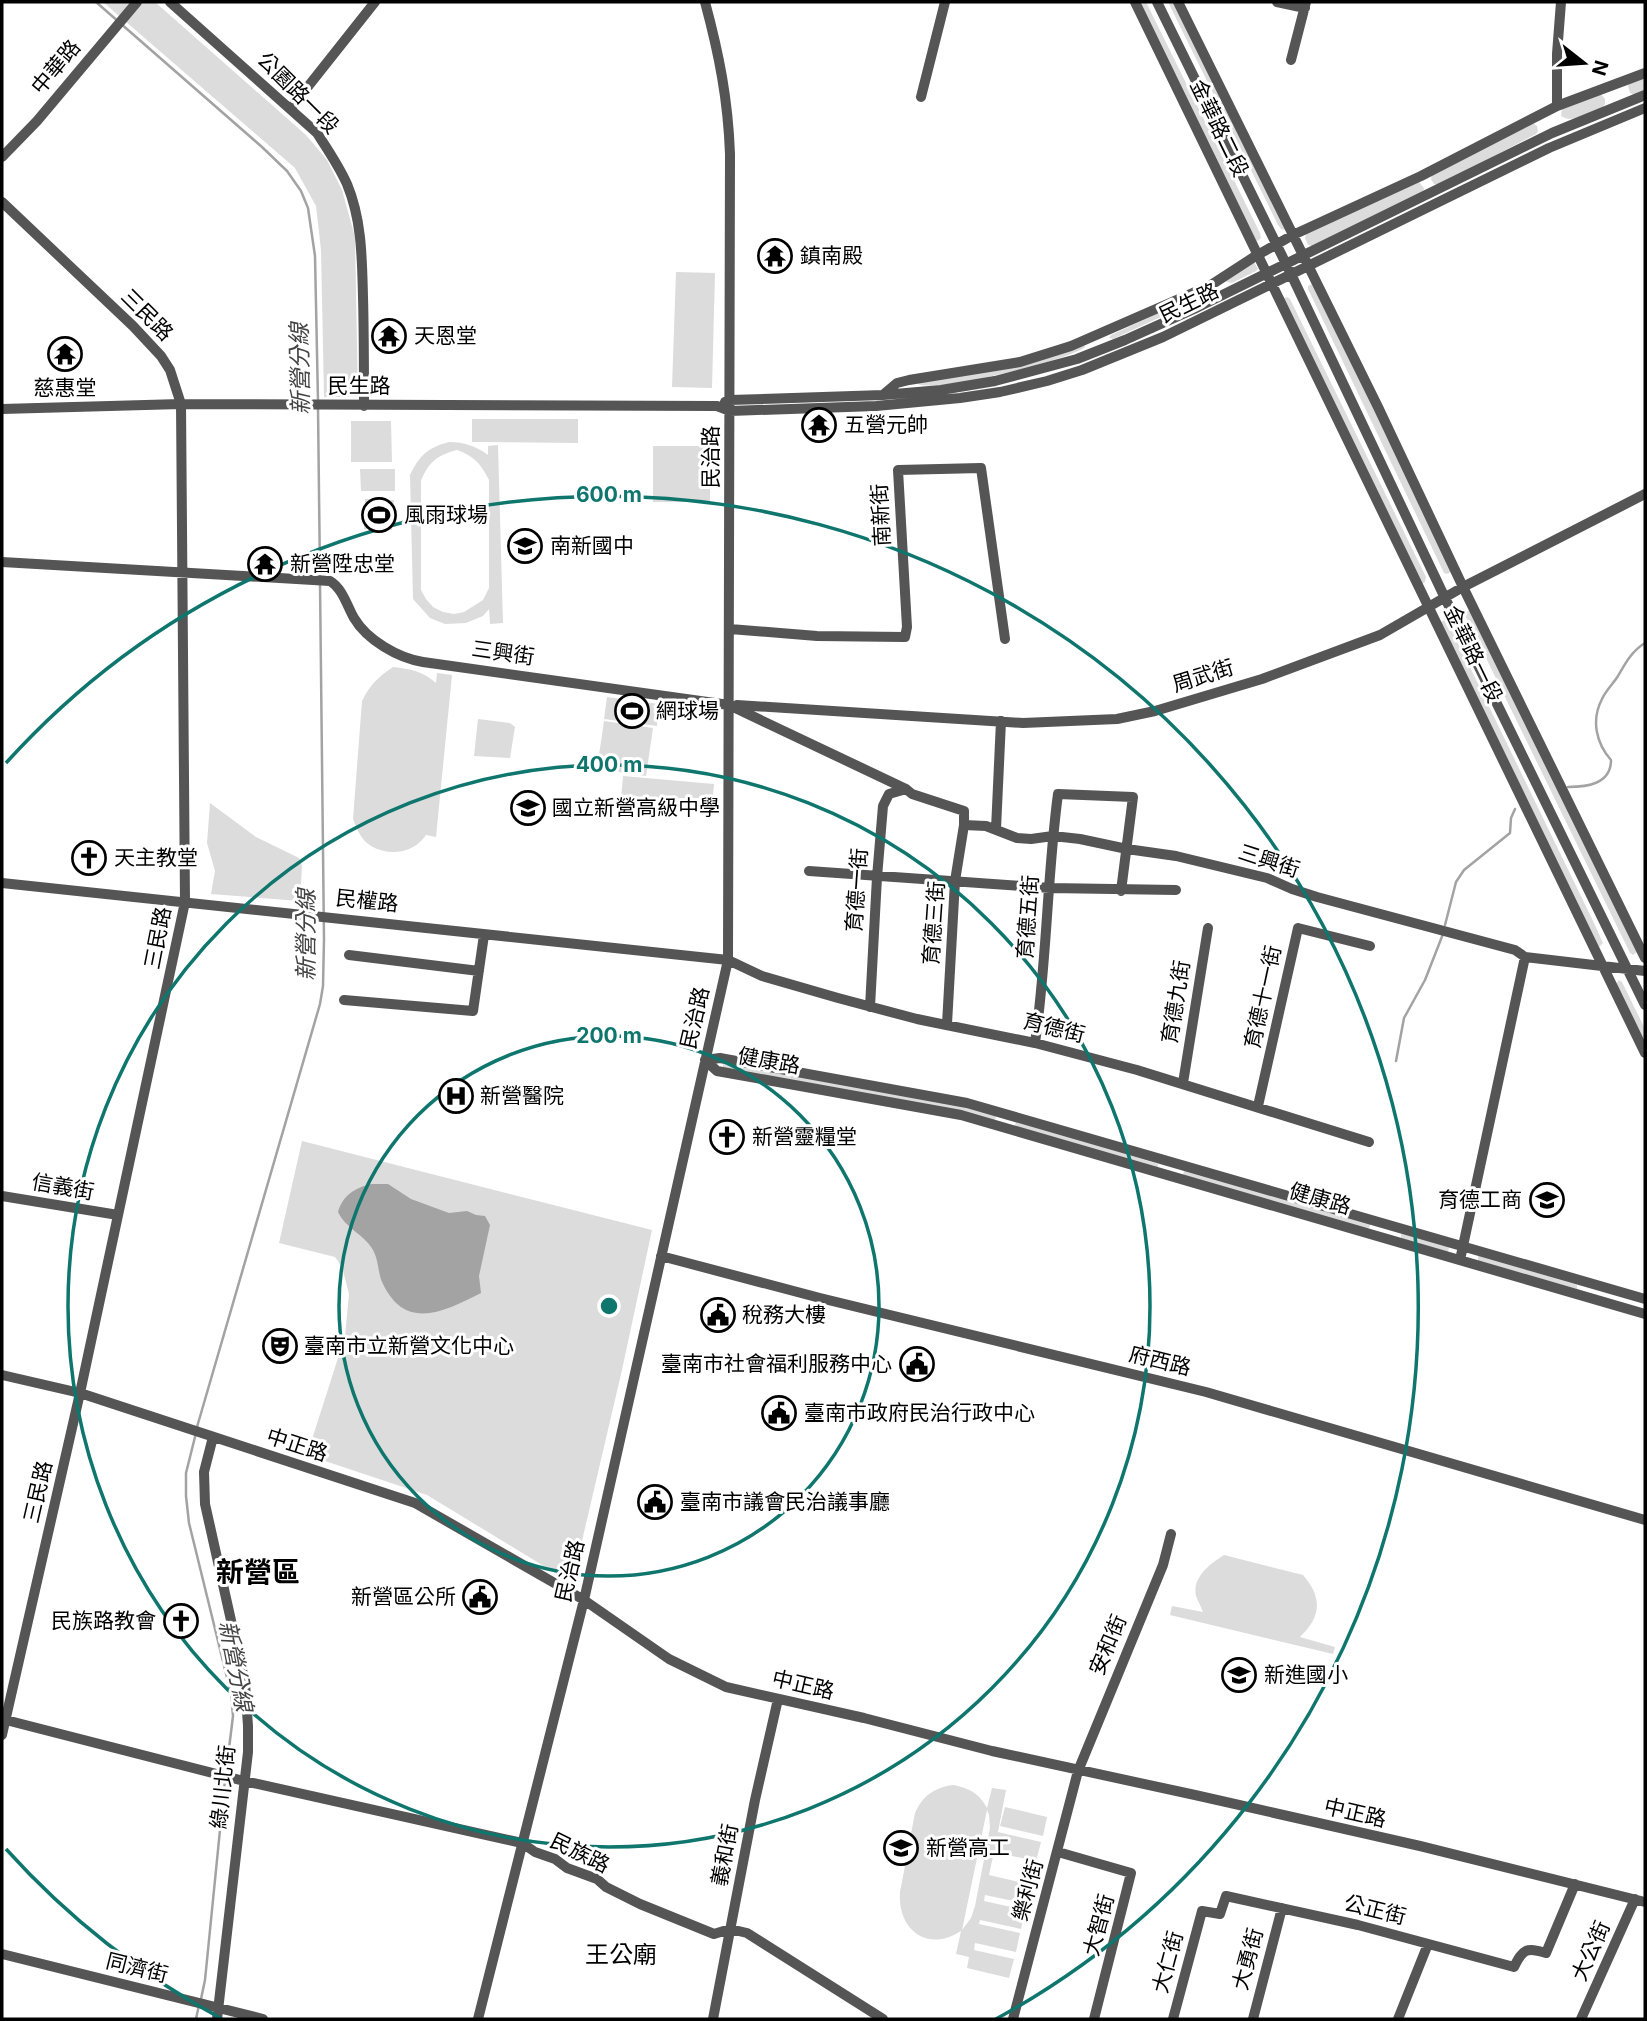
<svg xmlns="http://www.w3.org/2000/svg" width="1647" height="2021" font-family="Inter,'Noto Sans TC',sans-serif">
	<rect width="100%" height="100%" fill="#fff"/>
	<path fill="#dcdcdc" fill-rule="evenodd" d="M103,2H155L306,135L327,160L342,190L355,237L358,397H324L321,250L316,206L295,168Z
		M1138,2H1146L1260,233L1261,238L1258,241L1256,240Z
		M1168,2H1176L1285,229L1284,230L1281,229L1278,225Z
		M1645,75V91L1634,95L1630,93L1628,86L1629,82Z
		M1600,93L1605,99V104L1602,108C1589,113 1573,124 1561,116L1562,109Z
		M1533,123L1537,126L1538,131L1536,134L1439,185L1434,184L1431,179L1432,173Z
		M1419,182L1424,188L1423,193L1312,246L1308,245L1305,238L1307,231Z
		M1254,262L1258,269L1256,271L1232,283L1227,282L1226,281Z
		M676,272L715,273L712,388L672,387Z
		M1312,284L1315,285L1451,568V572L1447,574L1444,573L1308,289V286Z
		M1204,292L1207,293L1206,296L1113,339L1109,338L1111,335Z
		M1287,297L1290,299L1426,577L1425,582L1421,585L1282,299Z
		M1083,344L1085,347C1068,361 933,393 918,384L919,381Z
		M472,419H578V443L472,442Z
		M351,421H391L392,462H351Z
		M449,442C464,442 476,446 488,455V446L498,445L503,623L490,624L489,609L483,616L466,623L445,624L430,618L413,599L410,475C420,455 427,448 449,442ZM457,450C474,456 481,464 489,480V588L483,600L464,612L454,614L443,612L433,607L426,599L421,590V481C428,463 437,455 457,450Z
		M653,446H710V502H653Z
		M360,469H395V491H361Z
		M365,499L394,500L392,530L364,529Z
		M1470,610L1637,952L1633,955L1630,953L1465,615L1466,612Z
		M1445,620L1448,622L1594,923L1603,943L1599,947L1441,622Z
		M393,667C410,669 423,671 436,683L437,673L452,675L436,837L426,835C414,853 390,857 371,846C361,840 357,829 353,819L362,701C370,685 378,677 393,667Z
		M607,697L659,704L657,726L604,719Z
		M478,719L510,723L515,727L510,758L474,756Z
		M604,721L653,728L646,776L597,769Z
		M623,776L714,784L712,808L621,800Z
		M210,803L256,837L299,858L302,866L300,901L211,894L215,871L207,843Z
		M1619,980L1622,982L1645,1029V1049L1615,985Z
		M723,1063L965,1106L994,1115L996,1117L995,1120L723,1068Z
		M1017,1121L1158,1164V1168L1014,1126Z
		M302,1141L652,1230L622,1370L574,1575L565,1579L427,1495L307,1455L345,1336L349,1294L342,1267L335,1257L279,1243Z
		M1184,1170L1371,1224L1368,1229L1183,1176Z
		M1403,1233L1449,1247L1448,1252L1401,1239V1234Z
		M1478,1255L1577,1285V1289L1478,1261Z
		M1224,1555L1303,1575C1323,1598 1321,1617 1300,1637L1335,1647L1333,1654L1170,1615L1172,1606L1203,1612C1201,1607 1198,1601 1196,1596C1192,1577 1210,1564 1224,1555Z
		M953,1785C969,1788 979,1793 987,1808L992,1788L1006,1790L998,1832L1041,1842L1036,1861L994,1852L989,1875L1032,1885L1027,1904L985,1895L984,1901L1025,1910L1021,1929L980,1920L979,1924L1020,1933L1016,1952L975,1943L974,1950L1014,1959L1009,1978L967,1968L969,1957L956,1954L961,1931C928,1953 897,1930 900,1892L915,1813C923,1796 933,1788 953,1785ZM987,1810L989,1815L990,1828L975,1906L971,1918L962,1930Z
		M1005,1807L1047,1817L1043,1836L1000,1826Z"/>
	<path fill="#a3a3a3" d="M371,1184H388L411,1199L449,1213L467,1211L476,1215L485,1216L490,1225L479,1276L481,1293C445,1311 406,1332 383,1284C378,1275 379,1262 374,1252C367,1236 346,1229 338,1212C343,1195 355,1188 371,1184Z"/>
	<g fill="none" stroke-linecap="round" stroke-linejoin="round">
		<path stroke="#a3a3a3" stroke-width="2.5" d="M96,2L262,147L287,171L301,191L308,208L315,256L318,401
			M318,408L320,576
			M1568,787C1587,787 1611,784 1611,760C1596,743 1591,720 1602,699C1606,690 1613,684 1618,676C1626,662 1632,651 1645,643
			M1445,925L1456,882L1464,870L1510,833L1511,818L1515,809
			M1396,1061L1404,1018L1425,980L1443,934
			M197,1427L320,1004L323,986L324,939L320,583
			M196,1433L186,1473V1496L189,1523L231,1694L233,1716L226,1773
			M201,1999L205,1980L225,1780
			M196,2019L199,2005"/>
		<path stroke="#555" stroke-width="10" d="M170,2L317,133C328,150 339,166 347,184C362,220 362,259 363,297C364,333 364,369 364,406
			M1135,2L1645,1053
			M1157,2L1291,274L1445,598L1645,1005
			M1178,2L1378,407L1463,587L1645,958
			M1277,2L1305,8
			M1291,60L1306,2
			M921,97L945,2
			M1557,106V54L1561,2
			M291,108L375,2
			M2,157L37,121L137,2
			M2,202L133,326L161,356L170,370L181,404L185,902L80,1393L2,1735
			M884,394L897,383L909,380L1020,362L1071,346L1211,285L1254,257L1293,235L1421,176L1557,106L1645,73
			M725,402L730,400L883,395L941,390L995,381L1077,359L1125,340L1194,309L1552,133L1645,95
			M2,409L181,404L717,406L730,411L876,406L960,398L1000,392L1047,381L1082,370L1163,337L1549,148L1645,108
			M2,562L330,581C343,589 347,606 354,618C367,640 398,658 423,662L729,705L906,789L912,794L964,811V825L986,826L1017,838L1031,839L1053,836L1080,839L1127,849L1176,856L1267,878L1292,889L1317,897L1515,950L1525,957L1645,971
			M730,629L817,636L905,637L907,627L898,470L981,468L1005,639
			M737,705L1023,723L1117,719L1155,711L1262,679L1380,635L1463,587L1645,494
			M996,829L1001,721
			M809,871L1050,888L1176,890
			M2,883L728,960L762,976L838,998L917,1019L1035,1043L1137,1070L1369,1142
			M349,955L479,971
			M344,1000L473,1011L484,935
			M870,1007L877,877L883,806L889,794L906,789
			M947,1024L955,881L964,825
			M1035,1043C1047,960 1047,876 1058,794L1133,797L1121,891
			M705,1060L717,1071L961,1115L1645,1314
			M705,1060L720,1058L967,1103L1645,1299
			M1183,1083L1208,928
			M1258,1106L1298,928L1370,946
			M2,1196L118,1215
			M661,1256L820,1298L1206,1392L1645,1520
			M1460,1260L1525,957
			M2,1375L80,1393L415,1503L584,1600L669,1659L726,1687L864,1718L992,1751L1195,1795L1420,1846L1645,1902
			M213,1437L204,1472L205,1504L245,1683L248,1726V1752L217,2019
			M2,1719L244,1781L522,1843L535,1852L555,1859L567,1868L597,1879L606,1887L640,1904L714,1934L730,1929L747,1933L883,2019
			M1058,1852L1131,1873L1094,2019
			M2,1954L263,2019
			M478,2019L584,1600L728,960L730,154C728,99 719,54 705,2
			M713,2019L755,1800L778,1699
			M1013,2019L1078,1771L1163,1565L1171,1534
			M1173,2019L1202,1911L1220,1914L1226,1896L1358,1925L1514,1967C1523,1949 1526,1947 1546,1953L1575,1884
			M1253,2019L1282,1908
			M1398,2019L1428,1944
			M1581,2019L1635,1899"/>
	</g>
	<g fill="none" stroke="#0f766e" stroke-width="3.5">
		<circle cx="609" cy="1306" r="270"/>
		<circle cx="609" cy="1306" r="541"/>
		<path d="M222 2019A811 811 0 0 1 6 1849M6 763A811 811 0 1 1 996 2019"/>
	</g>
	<defs>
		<g id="temple-ring" transform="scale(1.75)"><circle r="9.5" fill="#fff" stroke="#000" stroke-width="1.5"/><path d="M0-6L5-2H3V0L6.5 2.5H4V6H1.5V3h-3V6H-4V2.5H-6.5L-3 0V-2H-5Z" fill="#000"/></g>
		<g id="stadium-ring" transform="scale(1.75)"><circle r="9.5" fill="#fff" stroke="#000" stroke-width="1.5"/><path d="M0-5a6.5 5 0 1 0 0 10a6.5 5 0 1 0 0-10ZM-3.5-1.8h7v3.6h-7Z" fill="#000"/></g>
		<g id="school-ring" transform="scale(1.75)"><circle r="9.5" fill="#fff" stroke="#000" stroke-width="1.5"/><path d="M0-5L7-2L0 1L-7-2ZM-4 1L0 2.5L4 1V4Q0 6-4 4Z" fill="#000"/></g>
		<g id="church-ring" transform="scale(1.75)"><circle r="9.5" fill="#fff" stroke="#000" stroke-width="1.5"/><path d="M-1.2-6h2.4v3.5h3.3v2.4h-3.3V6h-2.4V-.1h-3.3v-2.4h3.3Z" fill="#000"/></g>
		<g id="hospital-ring" transform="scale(1.75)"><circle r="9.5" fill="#fff" stroke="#000" stroke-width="1.5"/><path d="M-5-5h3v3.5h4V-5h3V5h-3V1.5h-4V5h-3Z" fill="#000"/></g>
		<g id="civic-ring" transform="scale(1.75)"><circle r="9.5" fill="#fff" stroke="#000" stroke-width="1.5"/><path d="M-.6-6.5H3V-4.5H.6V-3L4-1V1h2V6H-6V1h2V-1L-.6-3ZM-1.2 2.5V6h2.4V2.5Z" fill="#000"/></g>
		<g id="theatre-ring" transform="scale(1.75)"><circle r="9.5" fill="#fff" stroke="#000" stroke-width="1.5"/><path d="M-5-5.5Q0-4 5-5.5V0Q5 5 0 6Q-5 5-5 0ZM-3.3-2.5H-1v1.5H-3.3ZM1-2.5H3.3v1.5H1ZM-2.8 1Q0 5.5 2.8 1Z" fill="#000"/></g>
	</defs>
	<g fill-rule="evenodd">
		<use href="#temple-ring" x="775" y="256"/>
		<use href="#temple-ring" x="389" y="336"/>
		<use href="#temple-ring" x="65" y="354"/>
		<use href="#temple-ring" x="819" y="425"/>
		<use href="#stadium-ring" x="379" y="515"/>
		<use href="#school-ring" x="525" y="546"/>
		<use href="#temple-ring" x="265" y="564"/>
		<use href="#stadium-ring" x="632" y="711"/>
		<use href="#school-ring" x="528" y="808"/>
		<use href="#church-ring" x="89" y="858"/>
		<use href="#hospital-ring" x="456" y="1096"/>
		<use href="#church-ring" x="727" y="1137"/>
		<use href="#school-ring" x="1547" y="1200"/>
		<use href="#civic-ring" x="718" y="1315"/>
		<use href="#theatre-ring" x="280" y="1346"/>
		<use href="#civic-ring" x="917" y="1364"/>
		<use href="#civic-ring" x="779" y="1413"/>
		<use href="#civic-ring" x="655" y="1502"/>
		<use href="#civic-ring" x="480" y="1597"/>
		<use href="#church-ring" x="181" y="1621"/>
		<use href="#school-ring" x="1239" y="1675"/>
		<use href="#school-ring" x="901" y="1848"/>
	</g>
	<g text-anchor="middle" stroke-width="6" stroke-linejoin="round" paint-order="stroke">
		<g font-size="21" fill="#000" stroke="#fff">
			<text transform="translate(56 67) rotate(-50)" y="7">中華路</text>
			<text transform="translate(298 93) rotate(45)" y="7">公園路一段</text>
			<text transform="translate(1219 128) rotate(64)" y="7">金華路二段</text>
			<text transform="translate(1189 303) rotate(-26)" y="7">民生路</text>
			<text transform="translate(147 315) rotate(45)" y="7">三民路</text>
			<text x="359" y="393">民生路</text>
			<text transform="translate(711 457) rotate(-90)" y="7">民治路</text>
			<text transform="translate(881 515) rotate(-93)" y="7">南新街</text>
			<text transform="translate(503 653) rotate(8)" y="7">三興街</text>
			<text transform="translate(1473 654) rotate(64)" y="7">金華路一段</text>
			<text transform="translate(1203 676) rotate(-17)" y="7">周武街</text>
			<text transform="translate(1269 861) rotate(18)" y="7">三興街</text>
			<text transform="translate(857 890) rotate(-86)" y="7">育德一街</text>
			<text transform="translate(367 901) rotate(6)" y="7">民權路</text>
			<text transform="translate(1028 917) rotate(-86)" y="7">育德五街</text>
			<text transform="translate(934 923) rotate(-86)" y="7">育德三街</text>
			<text transform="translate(158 938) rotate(-79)" y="7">三民路</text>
			<text transform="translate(1263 997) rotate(-78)" y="7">育德十一街</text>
			<text transform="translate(1176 1002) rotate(-81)" y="7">育德九街</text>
			<text transform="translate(695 1018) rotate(-77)" y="7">民治路</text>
			<text transform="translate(1054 1028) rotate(14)" y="7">育德街</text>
			<text transform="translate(769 1061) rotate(10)" y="7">健康路</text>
			<text transform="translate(63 1187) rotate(10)" y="7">信義街</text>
			<text transform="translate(1320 1199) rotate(16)" y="7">健康路</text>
			<text transform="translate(1160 1361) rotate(14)" y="7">府西路</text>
			<text transform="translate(297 1445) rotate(18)" y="7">中正路</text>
			<text transform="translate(38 1492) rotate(-77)" y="7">三民路</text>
			<text transform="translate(570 1571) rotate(-77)" y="7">民治路</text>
			<text transform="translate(1108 1645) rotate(-67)" y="7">安和街</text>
			<text transform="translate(803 1685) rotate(13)" y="7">中正路</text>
			<text transform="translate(223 1787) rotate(-84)" y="7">綠川北街</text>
			<text transform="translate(1355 1813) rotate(13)" y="7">中正路</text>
			<text transform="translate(580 1853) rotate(26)" y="7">民族路</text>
			<text transform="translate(725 1855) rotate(-79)" y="7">義和街</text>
			<text transform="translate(1028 1890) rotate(-75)" y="7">樂利街</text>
			<text transform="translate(1375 1910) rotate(14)" y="7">公正街</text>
			<text transform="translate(1099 1925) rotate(-75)" y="7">大智街</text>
			<text transform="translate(1591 1951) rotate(-66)" y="7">大公街</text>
			<text transform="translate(1248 1959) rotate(-75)" y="7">大勇街</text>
			<text transform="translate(1168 1962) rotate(-75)" y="7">大仁街</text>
			<text transform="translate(137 1968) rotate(14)" y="7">同濟街</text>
		</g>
		<g font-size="21" fill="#000" stroke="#fff" text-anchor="start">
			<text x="800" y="263">鎮南殿</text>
			<text x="414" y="343">天恩堂</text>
			<text x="65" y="395" text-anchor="middle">慈惠堂</text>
			<text x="844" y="432">五營元帥</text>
			<text x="404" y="522">風雨球場</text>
			<text x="550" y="553">南新國中</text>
			<text x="290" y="571">新營陞忠堂</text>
			<text x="656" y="718">網球場</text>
			<text x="552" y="815">國立新營高級中學</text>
			<text x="114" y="865">天主教堂</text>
			<text x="480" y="1103">新營醫院</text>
			<text x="752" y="1144">新營靈糧堂</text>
			<text x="1522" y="1207" text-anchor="end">育德工商</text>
			<text x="742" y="1322">稅務大樓</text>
			<text x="304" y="1353">臺南市立新營文化中心</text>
			<text x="892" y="1371" text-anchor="end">臺南市社會福利服務中心</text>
			<text x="804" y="1420">臺南市政府民治行政中心</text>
			<text x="680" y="1509">臺南市議會民治議事廳</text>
			<text x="456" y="1604" text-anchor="end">新營區公所</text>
			<text x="156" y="1628" text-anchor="end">民族路教會</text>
			<text x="1264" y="1682">新進國小</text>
			<text x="926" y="1855">新營高工</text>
		</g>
		<g font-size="23" font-style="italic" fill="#444" stroke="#fff">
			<text transform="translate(300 369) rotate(-91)" y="8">新營分線</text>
			<text transform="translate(306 935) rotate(-90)" y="8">新營分線</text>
			<text transform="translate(236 1666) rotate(79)" y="8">新營分線</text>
		</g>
		<g font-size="24" fill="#000" stroke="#fff">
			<text x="621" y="1963">王公廟</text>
		</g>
		<g font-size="28" font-weight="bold" fill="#000" stroke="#fff">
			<text x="258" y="1582">新營區</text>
		</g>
	</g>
	<circle cx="609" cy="1306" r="10" fill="#0f766e" stroke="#fff" stroke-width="3.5"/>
	<g font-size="21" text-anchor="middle" font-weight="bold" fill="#0f766e" stroke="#fff" stroke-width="6" stroke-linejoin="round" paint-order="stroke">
		<text x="609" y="502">600 m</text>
		<text x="609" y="772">400 m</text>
		<text x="609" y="1043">200 m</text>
	</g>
	<rect width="1647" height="2021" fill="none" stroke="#000000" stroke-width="7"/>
	<g transform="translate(1584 63) rotate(107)" stroke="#ffffff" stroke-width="5" paint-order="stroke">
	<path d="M0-5L12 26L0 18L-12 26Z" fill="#000000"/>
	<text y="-10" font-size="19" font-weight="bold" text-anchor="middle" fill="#000000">N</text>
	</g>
</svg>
